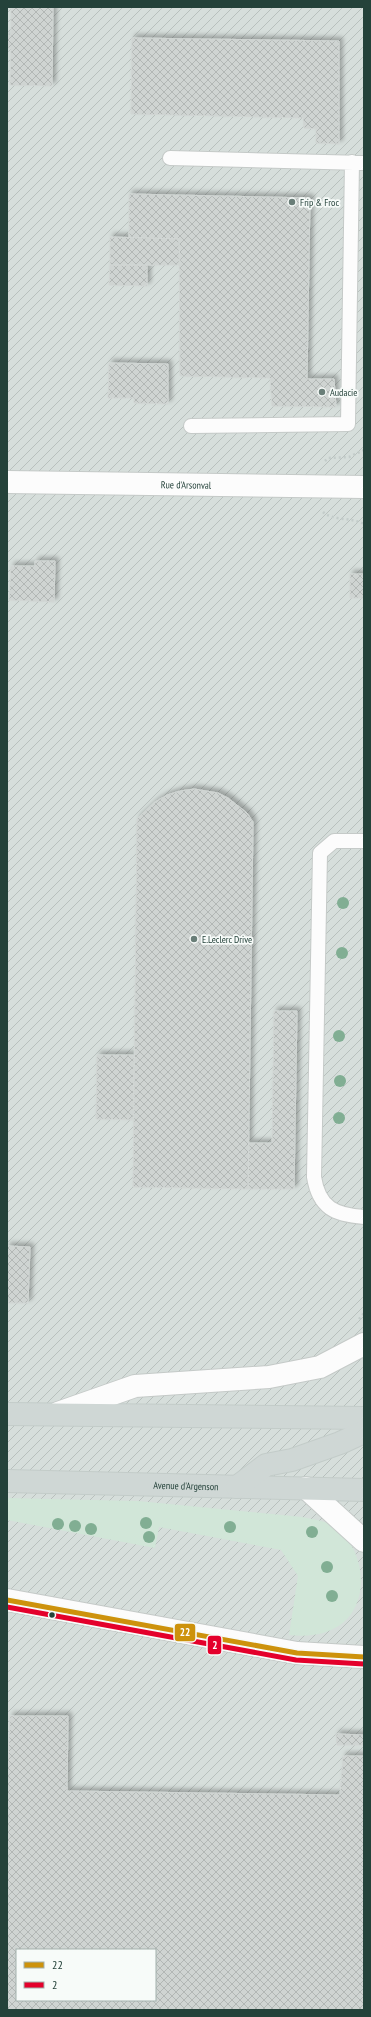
<svg xmlns="http://www.w3.org/2000/svg" width="371" height="2017" font-family="'PT Sans Narrow',sans-serif">
	<defs>
		<pattern id="industrial-furrows" width="10" height="10" patternUnits="userSpaceOnUse"><rect width="10" height="10" fill="#d6dedb"/><path d="M-1 1l2-2M0 10L10 0M9 11l2-2" fill="none" stroke="#b8c0bd"/></pattern>
		<pattern id="building-cross-hatch" width="8" height="8" patternUnits="userSpaceOnUse"><rect width="8" height="8" fill="#cfd4d2"/><path d="M0 0l8 8M0 8l8-8" fill="none" stroke="#b2b7b5"/></pattern>
		<filter id="shadow"><feDropShadow dx="3.5" dy="-3.5" stdDeviation="2" flood-color="#0004"/></filter>
	</defs>
	<rect width="100%" height="100%" fill="#e8edeb"/>
	<path fill="url(#industrial-furrows)" fill-rule="evenodd" d="M7,7H364V2010H7ZM17,1950H155V2000H17Z"/>
	<path fill="#d1e6d8" d="M7,1498L138,1501L302,1517C312,1519 322,1520 331,1525C362,1542 371,1592 348,1618C332,1635 310,1637 289,1635L298,1576L281,1550L159,1527L155,1548L7,1520Z"/>
	<path fill="url(#building-cross-hatch)" stroke="#d1d6d4" fill-rule="evenodd" filter="url(#shadow)" d="M11,7H53L52,86L10,85L11,48H7V36H11Z
		M132,38L339,41V144L316,143V129L304,128L303,118L131,114Z
		M129,194L310,198L307,379H334L336,407L272,406L270,378L180,376L179,239L129,237Z
		M110,237L179,239L180,265H110Z
		M110,265H147V286L109,285Z
		M109,363L168,364V404L134,403V398H108Z
		M35,561H55L54,602L9,600L11,566H35Z
		M350,574H364V598H350Z
		M194,789L218,793L228,798L247,813L253,822L248,1189L133,1187L137,819L155,802L167,795L180,791Z
		M274,1011H297L294,1189H248L249,1143H272Z
		M97,1055H134L133,1120L96,1119Z
		M7,1246L30,1247L28,1303H7Z
		M10,1716H68L67,1791L340,1795L343,1756H364V2010H7V1783ZM17,1950H155V2000H17Z
		M336,1734L364,1735V1745H337Z"/>
	<g fill="none" stroke-linecap="round" stroke-linejoin="round">
		<g stroke="#c5cac8" stroke-width="16">
			<path id="lane" d="M170,158L364,163
				M191,426L348,424L352,162
				M364,841H334L320,853L314,1177C319,1208 335,1215 364,1217"/>
		</g>
		<g stroke="#c5cac8" stroke-width="24">
			<g id="street">
				<path id="s1" d="M7,482L364,487"/>
				<path d="M58,1413L135,1386L269,1377L320,1367L364,1344"/>
				<path d="M306,1488L364,1541"/>
				<path d="M7,1600L297,1653L364,1657"/>
			</g>
		</g>
		<g stroke="#c3ccc9" stroke-width="24">
			<g id="primary">
				<path d="M7,1414L364,1418"/>
				<path id="s2" d="M7,1481L364,1490"/>
				<path d="M237,1487L266,1465L292,1460L340,1443L364,1432"/>
			</g>
		</g>
		<path stroke="#c3ccca" stroke-width="2.5" stroke-dasharray="2 3" stroke-linecap="butt" d="M325,461L328,458L349,457L364,450
			M323,512C333,521 351,517 364,524
			M359,1319L364,1313"/>
		<use href="#lane" stroke="#fcfcfc" stroke-width="14"/>
		<use href="#street" stroke="#fcfcfc" stroke-width="22"/>
		<use href="#primary" stroke="#cfd7d5" stroke-width="22"/>
		<g stroke="#f7fbf9" stroke-width="8">
			<path id="bus-1" d="M7,1600L297,1653L364,1657"/>
		</g>
		<g stroke="#f7fbf9" stroke-width="8">
			<path id="bus-2" d="M7,1607L296,1660L364,1664"/>
		</g>
		<use href="#bus-1" stroke="#cd920c" stroke-width="5"/>
		<use href="#bus-2" stroke="#e4002b" stroke-width="5"/>
	</g>
	<g fill="#81ae93">
		<circle cx="343" cy="903" r="6"/>
		<circle cx="342" cy="953" r="6"/>
		<circle cx="339" cy="1036" r="6"/>
		<circle cx="340" cy="1081" r="6"/>
		<circle cx="339" cy="1118" r="6"/>
		<circle cx="146" cy="1523" r="6"/>
		<circle cx="58" cy="1524" r="6"/>
		<circle cx="75" cy="1526" r="6"/>
		<circle cx="230" cy="1527" r="6"/>
		<circle cx="91" cy="1529" r="6"/>
		<circle cx="312" cy="1532" r="6"/>
		<circle cx="149" cy="1537" r="6"/>
		<circle cx="327" cy="1567" r="6"/>
		<circle cx="332" cy="1596" r="6"/>
	</g>
	<g fill="#697e78" stroke="#f7fbf9" stroke-width="1.5">
		<circle cx="292" cy="202" r="4"/>
		<circle cx="322" cy="392" r="4"/>
		<circle cx="194" cy="939" r="4"/>
	</g>
	<circle fill="#24423a" stroke="#f7fbf9" stroke-width="1.5" cx="52" cy="1615" r="3.5"/>
	<g text-anchor="middle" stroke-width="3.5" stroke-linejoin="round" paint-order="stroke">
		<g font-size="10" fill="#24423a" stroke="#f7fbf9" text-anchor="start">
			<text x="300" y="206">Frip &amp; Froc</text>
			<text x="330" y="396">Audacie</text>
			<text x="202" y="943">E.Leclerc Drive</text>
		</g>
		<g font-size="10" fill="#24423a" stroke="#f7fbf9">
			<text dy="4" stroke="none"><textPath href="#s1" startOffset="179">Rue d'Arsonval</textPath></text>
			<text dy="4" stroke="none"><textPath href="#s2" startOffset="179">Avenue d'Argenson</textPath></text>
		</g>
	</g>
	<g stroke="#f7fbf9" stroke-width="1.5">
		<rect x="174" y="1623" width="22" height="19" rx="4" fill="#cd920c"/>
		<rect x="207" y="1635" width="15" height="20" rx="4" fill="#e4002b"/>
	</g>
	<g font-size="11" text-anchor="middle" font-weight="bold" fill="#fff">
		<text x="185" y="1636">22</text>
		<text x="215" y="1649">2</text>
	</g>
	<rect width="371" height="2017" fill="none" stroke="#24423a" stroke-width="16"/>
	<rect x="16" y="1949" width="140" height="52" fill="#f7fbf9" stroke="#a3b1ad"/>
	<rect x="24" y="1962" width="20" height="6" fill="#cd920c" stroke="#a3b1ad"/>
	<text x="52" y="1969" font-size="12" fill="#24423a">22</text>
	<rect x="24" y="1982" width="20" height="6" fill="#e4002b" stroke="#a3b1ad"/>
	<text x="52" y="1989" font-size="12" fill="#24423a">2</text>
</svg>
